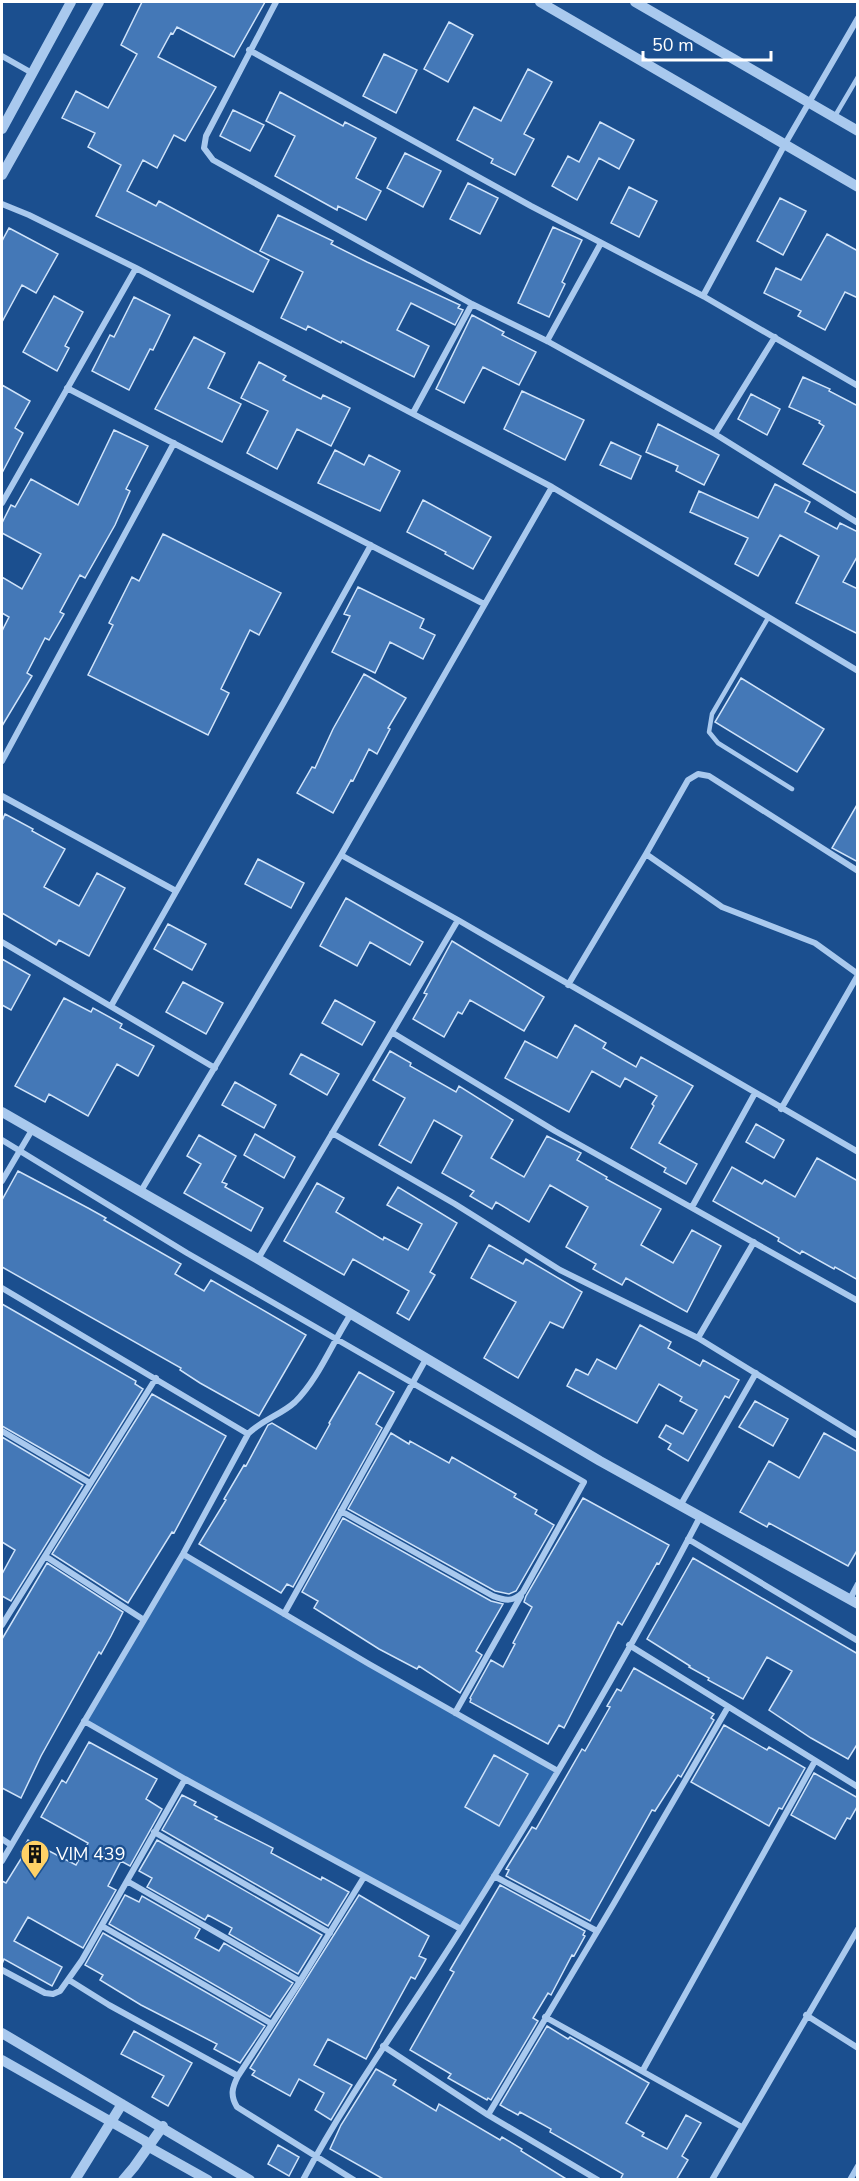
<svg xmlns="http://www.w3.org/2000/svg" width="859" height="2181" font-family="'Nunito Sans',sans-serif">
	<rect width="100%" height="100%" fill="#1b4f8f"/>
	<path fill="#2e69ad" d="M182,1554L554,1772L461,1929L84,1721Z"/>
	<path fill="#4478b7" stroke="#cfe3fa" stroke-width="1.5" d="M142,2H265L234,57L177,27L173,34L171,33L158,57L216,87L185,141L174,135L157,168L143,160L127,191L156,206L159,201L269,260L253,292L96,216L121,165L88,147L95,133L62,118L76,91L108,108L137,54L121,45Z
		M449,22L473,35L448,82L424,69Z
		M384,54L417,70L396,113L363,96Z
		M528,69L552,82L524,134L534,139L515,175L491,163L493,159L457,140L474,107L501,121Z
		M280,92L343,126L345,122L376,138L356,178L381,191L366,220L338,206L337,210L275,176L295,136L266,121Z
		M233,110L264,125L250,151L220,136Z
		M600,122L634,140L619,169L599,158L577,200L552,186L568,156L579,162Z
		M405,153L441,171L423,207L387,188Z
		M468,183L498,198L480,234L450,219Z
		M629,187L657,201L639,237L611,223Z
		M780,198L806,211L783,255L757,241Z
		M278,215L333,241L331,244L367,262L460,305L458,308L463,310L455,325L411,303L397,330L429,346L414,377L342,341L341,343L308,326L306,330L281,318L303,272L260,251Z
		M553,227L582,240L562,282L565,284L549,317L518,303Z
		M9,228L58,254L36,293L22,285L2,322V241Z
		M827,234L858,251V298L845,292L825,330L798,316L801,311L764,293L776,268L801,280Z
		M54,296L83,312L65,346L69,348L57,371L23,352Z
		M134,297L170,315L153,350L150,349L129,390L92,371L110,335L114,337Z
		M472,315L504,332L502,335L536,352L519,385L483,367L464,403L436,389Z
		M194,337L225,353L208,388L241,404L222,442L155,409Z
		M259,362L286,376L283,380L321,399L323,395L350,408L331,446L297,429L277,469L247,453L268,411L241,398Z
		M803,377L830,389L829,391L858,406V494L803,464L824,426L819,423L820,421L789,407Z
		M2,385L30,401L15,428L23,433L2,473Z
		M522,391L584,420L565,460L504,429Z
		M751,394L780,409L767,435L738,419Z
		M658,424L719,455L704,485L676,471L678,466L646,452Z
		M114,430L148,446L126,489L130,491L115,525L85,578L80,575L60,612L64,614L49,640L45,638L27,673L32,676L2,726V631L9,617L2,613V577L22,589L41,554L2,533V523L11,505L15,507L31,479L78,505Z
		M611,442L641,456L631,479L600,465Z
		M335,450L364,465L369,455L400,471L380,511L318,483Z
		M775,484L810,502L805,512L837,529L840,523L858,532V555L843,582L858,589V634L796,603L819,556L780,535L758,576L735,564L748,538L690,512L699,491L758,518Z
		M423,500L491,537L473,569L445,554L446,552L407,532Z
		M163,534L281,593L259,635L250,630L221,689L229,693L208,735L88,675L113,625L109,623L132,577L139,581Z
		M358,587L424,619L420,628L435,635L423,659L390,642L375,673L332,652L350,616L344,614Z
		M364,674L406,698L388,728L390,729L377,754L369,749L353,781L351,780L333,813L297,793L312,767L315,768L333,729Z
		M741,678L824,729L797,772L715,722Z
		M858,803V862L832,848Z
		M5,814L33,829L32,831L65,849L44,887L79,906L97,873L125,888L89,956L59,940L56,945L2,913V821Z
		M258,859L304,883L291,908L245,884Z
		M346,898L423,942L410,965L370,942L357,966L320,946Z
		M168,924L206,944L192,970L154,949Z
		M452,941L544,997L524,1031L470,1000L462,1014L458,1012L444,1037L413,1019L427,994L424,993Z
		M2,959L30,975L11,1010L2,1005Z
		M183,982L223,1003L206,1034L166,1012Z
		M64,998L91,1012L93,1008L122,1024L120,1028L154,1046L138,1076L117,1064L88,1116L49,1094L45,1102L15,1086Z
		M335,1000L375,1022L362,1045L322,1023Z
		M575,1025L606,1043L603,1048L636,1067L641,1057L693,1086L659,1143L697,1164L686,1184L664,1172L666,1168L631,1148L654,1106L652,1104L657,1096L625,1078L620,1087L592,1071L569,1112L505,1078L525,1041L557,1058Z
		M390,1051L411,1063L410,1066L456,1092L459,1086L513,1120L491,1158L524,1177L547,1136L581,1153L577,1160L607,1177L606,1179L661,1209L641,1245L673,1263L692,1230L721,1246L687,1312L626,1278L622,1285L593,1269L596,1264L566,1247L588,1207L550,1185L529,1222L496,1202L492,1209L470,1196L474,1191L442,1173L462,1136L434,1120L411,1163L379,1145L405,1098L373,1080Z
		M301,1054L339,1074L327,1095L290,1074Z
		M235,1082L276,1105L264,1128L222,1105Z
		M756,1124L784,1140L774,1158L746,1142Z
		M255,1134L295,1157L284,1178L244,1155Z
		M199,1135L236,1156L222,1182L227,1184L225,1187L263,1208L251,1231L184,1193L201,1164L187,1156Z
		M817,1158L858,1181V1280L835,1267L834,1269L802,1251L800,1254L778,1241L779,1238L713,1201L732,1167L762,1184L765,1180L795,1197Z
		M18,1171L88,1208L106,1218L104,1220L181,1264L175,1274L204,1291L211,1280L306,1335L259,1416L200,1383L180,1370L181,1368L2,1267V1200Z
		M317,1183L344,1198L336,1212L383,1240L384,1237L408,1250L422,1224L387,1205L398,1187L457,1223L430,1272L435,1275L409,1320L397,1313L409,1291L353,1259L344,1275L284,1241Z
		M489,1245L523,1264L526,1259L582,1292L563,1328L550,1322L518,1378L484,1358L516,1302L471,1278Z
		M2,1304L136,1381L135,1384L143,1389L89,1476L2,1426Z
		M640,1325L671,1342L668,1348L700,1366L703,1360L739,1380L729,1398L725,1396L688,1461L668,1449L671,1444L659,1437L666,1425L683,1434L697,1410L680,1401L682,1397L659,1384L637,1423L567,1386L576,1369L588,1375L597,1359L616,1369Z
		M359,1372L394,1392L376,1424L382,1428L293,1587L287,1584L281,1593L199,1544L226,1500L224,1499L244,1465L246,1466L268,1425L272,1423L316,1449L330,1424L329,1423Z
		M152,1394L226,1436L174,1533L172,1532L128,1603L52,1554Z
		M755,1401L788,1419L773,1446L739,1427Z
		M391,1433L409,1444L410,1441L449,1463L452,1457L516,1494L514,1497L537,1510L535,1514L554,1525L516,1591L509,1594L495,1591L348,1509Z
		M824,1433L858,1452V1549L848,1566L769,1523L767,1527L740,1512L769,1461L799,1478Z
		M2,1437L83,1485L11,1601L2,1596V1574L15,1550L2,1542Z
		M583,1498L669,1545L659,1564L657,1563L622,1625L618,1622L564,1728L559,1725L548,1744L470,1702L471,1699L470,1698L491,1660L503,1667L515,1644L513,1643L532,1607L524,1602L526,1596Z
		M343,1518L491,1601L503,1604L476,1651L482,1655L460,1693L419,1666L417,1669L379,1649L314,1608L318,1601L302,1592Z
		M693,1558L858,1654V1743L848,1759L811,1738L769,1710L792,1671L767,1657L743,1699L708,1680L709,1678L689,1667L690,1666L647,1639Z
		M47,1563L123,1612L111,1636L101,1654L99,1652L41,1756L21,1798L2,1788V1639Z
		M634,1668L714,1714L711,1718L714,1720L681,1777L678,1775L655,1811L652,1810L590,1921L506,1876L509,1870L506,1869L532,1827L536,1829L582,1749L585,1751L610,1707L607,1706L617,1689L621,1691Z
		M724,1725L767,1750L769,1747L805,1768L782,1809L779,1808L769,1826L691,1782Z
		M89,1742L157,1779L146,1799L162,1809L130,1866L121,1861L108,1886L116,1890L83,1948L28,1917L14,1941L62,1967L52,1986L4,1959L2,1964V1881L6,1883L24,1854L21,1852L28,1840L76,1865L88,1843L41,1817L62,1780L66,1783Z
		M494,1755L528,1774L499,1826L465,1807Z
		M814,1773L858,1798V1805L850,1819L847,1818L835,1839L791,1815Z
		M182,1795L196,1802L194,1805L217,1817L215,1819L273,1848L271,1853L321,1880L322,1877L349,1892L328,1926L162,1830Z
		M157,1840L322,1935L298,1974L229,1934L232,1928L208,1915L205,1920L147,1887L152,1878L139,1871Z
		M500,1885L585,1931L583,1935L585,1936L574,1956L572,1955L551,1995L548,1993L533,2018L538,2021L491,2100L488,2098L487,2100L448,2078L451,2074L410,2050L454,1972L450,1970Z
		M125,1895L139,1902L142,1896L200,1929L195,1938L219,1951L224,1943L293,1983L270,2017L109,1924Z
		M359,1895L429,1936L419,1956L426,1959L415,1979L411,1977L366,2059L328,2039L314,2065L352,2085L331,2120L315,2110L324,2093L299,2079L290,2096L252,2075L255,2071L250,2068Z
		M103,1933L265,2026L240,2063L214,2049L217,2044L141,2005L100,1980L103,1975L85,1965Z
		M547,2026L568,2039L570,2037L649,2083L626,2123L644,2133L642,2136L667,2149L686,2115L701,2123L682,2156L688,2160L676,2180H620L623,2174L550,2132L551,2129L520,2112L518,2115L500,2105Z
		M134,2031L192,2063L168,2106L152,2097L164,2076L121,2054Z
		M376,2069L396,2080L393,2085L436,2111L439,2104L500,2140L502,2137L522,2149L521,2151L568,2180H385L330,2149L341,2125Z
		M278,2145L299,2157L289,2176L268,2164Z"/>
	<g fill="none" stroke-linecap="round" stroke-linejoin="round">
		<path stroke="#a9c9ee" stroke-width="4.5" d="M835,116L858,77
			M768,618L712,714L709,732L718,743L792,789"/>
		<path stroke="#a9c9ee" stroke-width="6" d="M276,2L206,136L204,148L213,160L472,304L547,341L715,434L858,523
			M249,50L531,206L703,296L858,386
			M2,56L32,73
			M2,204L29,215L136,268L552,487L858,671
			M703,296L785,144L858,18
			M547,341L601,243
			M67,388L484,604
			M413,413L472,304
			M715,434L775,337
			M2,503L136,268
			M2,761L174,443
			M2,796L176,891
			M646,854L722,907L815,943L858,974
			M341,855L458,920L858,1152
			M2,942L215,1068
			M568,985L646,854L688,780L698,774L709,776L858,871
			M111,1006L284,702L371,545
			M393,1033L555,1131L858,1301
			M781,1109L858,975
			M332,1133L455,1204L560,1270L698,1338L858,1436
			M2,1140L187,1253L584,1482L523,1592C513,1602 506,1601 493,1596L341,1511
			M2,1181L32,1130
			M141,1191L341,855L552,487
			M692,1207L755,1093
			M258,1259L458,920
			M2,1288L248,1434
			M698,1338L754,1242
			M2,1431L90,1483
			M680,1506L756,1373
			M688,1539L858,1641
			M183,1554L369,1664L558,1771
			M45,1556L144,1620
			M850,1599L858,1584
			M284,1614L426,1359
			M2,1625L156,1378
			M629,1645L858,1787
			M455,1713L521,1596
			M84,1721L185,1779L461,1929
			M154,1832L330,1933
			M2,1839L11,1845
			M2,1861L183,1554L248,1434C263,1419 281,1415 295,1402C319,1378 332,1343 351,1314
			M494,1876L597,1931
			M127,1881L300,1981
			M102,1926L272,2024
			M2,1970L45,1993L53,1994L60,1991L82,1960L185,1779
			M69,1980L109,2005L238,2076
			M806,2015L858,2048
			M545,2017L742,2127
			M383,2046L488,2115L598,2180
			M643,2070L815,1761
			M488,2115L613,1905L728,1707
			M303,2180C350,2091 410,2011 463,1926C547,1793 627,1657 700,1517
			M354,2180L237,2107C230,2095 232,2088 238,2076L300,1981L364,1877
			M712,2180L858,1929
			M850,2180L858,2166"/>
		<path stroke="#a9c9ee" stroke-width="10" d="M540,2L858,187
			M635,2L858,131
			M2,129L71,2
			M2,175L99,2
			M2,1112L258,1259L600,1461L858,1604
			M2,2033L250,2180
			M2,2060L145,2141L149,2147L208,2180
			M75,2180L122,2104
			M123,2180L134,2167L163,2126"/>
	</g>
	<defs>
		<g id="building-pin" transform="scale(1.5)"><path d="M0 17L-7.5 6A9.5 9.5 0 1 1 7.5 6Z" fill="#ffd166" stroke="#1b4f8f"/><path d="M-4-6H4V6H1V3H-1V6H-4ZM-2.5-4.3h1.7v1.8h-1.7ZM.8-4.3h1.7v1.8H.8ZM-2.5-1h1.7V.8h-1.7ZM.8-1h1.7V.8H.8Z" fill="#111"/></g>
	</defs>
	<g fill-rule="evenodd">
		<use href="#building-pin" x="35" y="1854"/>
	</g>
	<g text-anchor="middle" stroke-width="4.5" stroke-linejoin="round" paint-order="stroke">
		<g font-size="18" fill="#fff" stroke="#1b4f8f" text-anchor="start">
			<text x="56" y="1860">VIM 439</text>
		</g>
	</g>
	<rect width="859" height="2181" fill="none" stroke="#ffffff" stroke-width="6"/>
	<path d="M643 51v9h128v-9" fill="none" stroke="#ffffff" stroke-width="3"/>
	<text x="652" y="51" font-size="18" fill="#ffffff" stroke="#1b4f8f" stroke-width="4.5" paint-order="stroke">50 m</text>
</svg>
